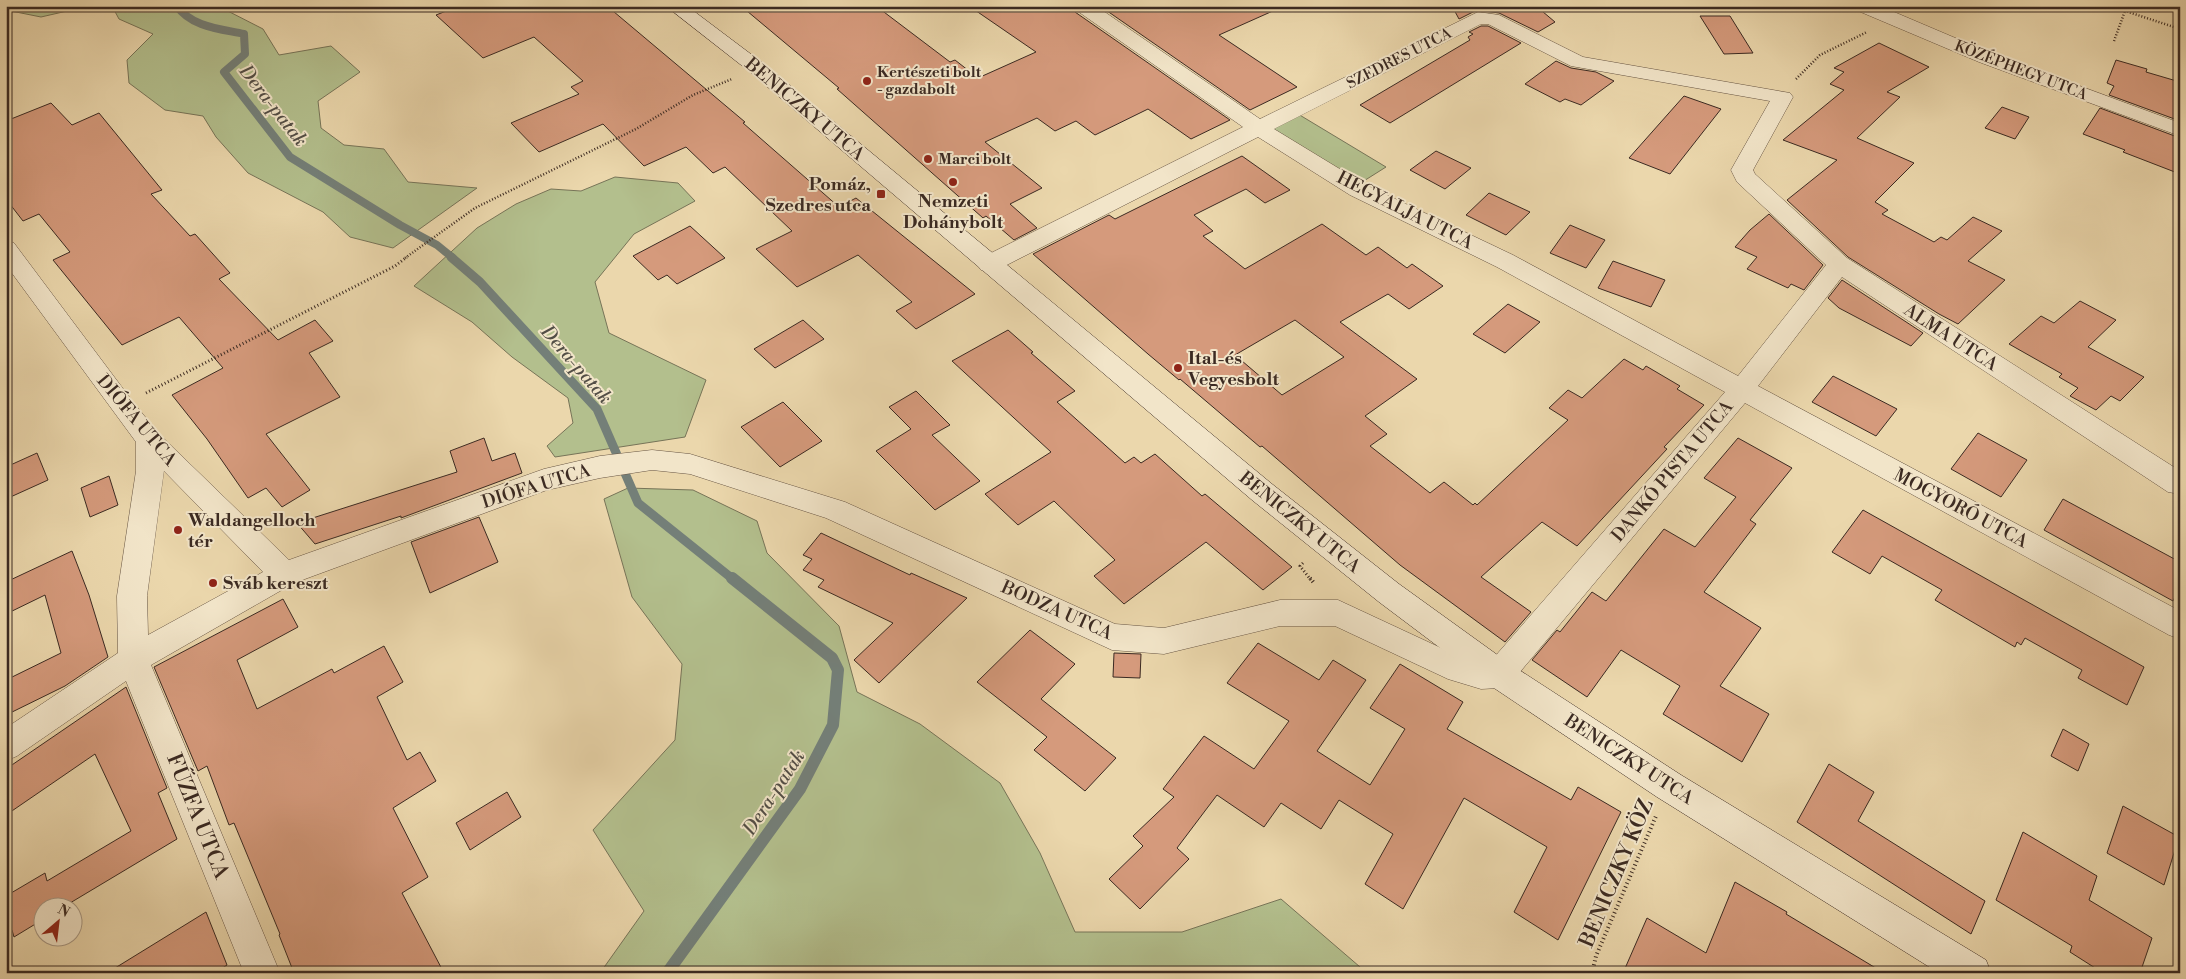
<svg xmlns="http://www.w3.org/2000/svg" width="2186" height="979" font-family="'Libre Bodoni',serif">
	<rect width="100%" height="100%" fill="#ebd7ac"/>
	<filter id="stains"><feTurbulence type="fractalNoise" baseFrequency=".004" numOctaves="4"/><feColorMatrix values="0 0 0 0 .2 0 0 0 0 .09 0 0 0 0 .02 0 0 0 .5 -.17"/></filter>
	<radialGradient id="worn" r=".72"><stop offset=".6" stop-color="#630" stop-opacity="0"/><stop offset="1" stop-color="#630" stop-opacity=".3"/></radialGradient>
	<path fill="#b3bf8d" stroke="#777458" d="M6,6H89L41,17L6,10Z
		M112,6H218L263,29L279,55L331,46L360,72L318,101L321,128L344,145L384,149L408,182L477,188L393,248L350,237L323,212L248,173L216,137L203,116L165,110L129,83L127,60L153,34L119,19Z
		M1298,114L1386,167L1359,184L1268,129Z
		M615,177L678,183L695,201L634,234L595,282L609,333L706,380L685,437L555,457L547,446L573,423L568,398L512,357L472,322L414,286L477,228L516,204L551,189L581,191Z
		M628,488L693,490L757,521L767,553L839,626L857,692L920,724L1000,783L1040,853L1075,932H1182L1281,899L1367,973H600L644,911L593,830L675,740L682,664L632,597L604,499Z"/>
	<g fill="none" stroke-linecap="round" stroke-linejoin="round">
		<path stroke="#747f78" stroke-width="8" d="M177,6C191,27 221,29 244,34L245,54L224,72L290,157L400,225L437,245L453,258"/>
		<path stroke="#747f78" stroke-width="9" d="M451,257L480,282L597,409L638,503L734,580"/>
		<path stroke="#747f78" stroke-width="12" d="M667,973L800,789L833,725L838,670L832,658L732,578"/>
	</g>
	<path fill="#d59a7c" stroke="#3b2a22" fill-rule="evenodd" d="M459,6H607L745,122L743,123L839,207L856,198L975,294L916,329L896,311L912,302L858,255L797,287L756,249L792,231L725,167L713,173L686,147L644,166L603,124L539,152L511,123L579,94L571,87L583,81L534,37L483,58L436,15Z
		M741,6H876L950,62L955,60L978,78L1036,52L969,6H1072L1075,12L1230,120L1191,139L1148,109L1095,135L1076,121L1055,131L1037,118L985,142L1042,188L1010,204L1037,228L1014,240L986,216L983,218L837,89L839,88Z
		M1100,6H1284L1219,35L1297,87L1250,110Z
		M1452,6H1536L1555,22L1538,32L1499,13L1477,10L1459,19Z
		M1700,16H1730L1753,53L1724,54Z
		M1481,26H1488L1521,43L1390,123L1360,105L1470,40L1468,37L1473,34L1469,32Z
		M1879,43L1929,67L1887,92L1900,97L1857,138L1914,163L1875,202L1888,210L1882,214L1934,242L1941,237L1947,240L1973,217L2002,231L1968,261L2005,280L1958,324L1939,314L1848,257L1787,200L1837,160L1783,140L1844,90L1830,84L1844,72L1834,68Z
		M2116,60L2147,69L2146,72L2180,82V121L2109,95L2114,86L2107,83Z
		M1556,61L1571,68L1596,72L1614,81L1581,105L1565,99L1560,102L1525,84Z
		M1684,96L1721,109L1670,174L1629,158Z
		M51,103L72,125L99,113L162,190L151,194L190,236L195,234L230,273L219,279L278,340L315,320L333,341L309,353L340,397L266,434L310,490L282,507L266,488L248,498L207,439L172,395L223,368L179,317L122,345L53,260L70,252L39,214L23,221L6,199V121Z
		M2002,107L2029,117L2015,139L1985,128Z
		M2100,108L2180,138V174L2123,152L2125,150L2083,134Z
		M1436,151L1471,168L1445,189L1410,170Z
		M1242,156L1290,190L1265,203L1246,189L1194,215L1213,231L1203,236L1245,269L1322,224L1366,255L1378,247L1407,268L1412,264L1443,286L1409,309L1388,294L1340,322L1417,379L1365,416L1387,434L1370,446L1430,493L1444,482L1473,505L1475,503L1477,505L1568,420L1549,408L1568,390L1582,398L1624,359L1643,370L1646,366L1680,386L1677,389L1704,405L1664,447L1667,449L1577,546L1542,522L1481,577L1531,612L1505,642L1400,565L1262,446L1260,447L1180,379L1179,380L1148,354L1033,254L1109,215L1115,219ZM1295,320L1344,357L1282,395L1235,355Z
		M1489,193L1530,212L1506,235L1466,215Z
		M1769,214L1823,265L1804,290L1791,284L1788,288L1747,269L1757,257L1735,247L1750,230Z
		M1570,225L1605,240L1586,268L1550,253Z
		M690,226L725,258L677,284L667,275L658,280L633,256Z
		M1613,261L1665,280L1651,307L1598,288Z
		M1842,280L1923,333L1911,346L1839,308L1828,298Z
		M2080,301L2116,320L2088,347L2144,377L2120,401L2111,396L2096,410L2070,396L2078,388L2059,377L2062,374L2009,344L2041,316L2054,323Z
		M1508,304L1540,322L1505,353L1473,334Z
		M803,320L824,339L775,368L754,349Z
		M1008,330L1033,352L1031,353L1075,391L1057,402L1125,463L1134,457L1141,463L1155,454L1202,496L1205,494L1292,567L1263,590L1206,542L1124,604L1094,576L1115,560L1054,501L1018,525L985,494L1051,452L952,361Z
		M1833,376L1897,409L1876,436L1812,402Z
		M916,391L950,425L932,435L980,481L935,510L876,451L911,429L889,407Z
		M783,402L822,441L780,467L741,427Z
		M1978,433L2027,460L2001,497L1951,469Z
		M484,438L492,461L515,453L522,473L401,518V516L315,544L297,523L457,472L450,451Z
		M1738,438L1792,468L1750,520L1756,524L1704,592L1761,628L1720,686L1769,714L1742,762L1663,714L1680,686L1621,650L1587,697L1532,660L1557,630L1560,632L1592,592L1606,601L1664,529L1695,547L1736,497L1704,478Z
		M37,453L48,480L6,499V467Z
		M109,476L118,505L90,517L81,488Z
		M2063,499L2180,562V586L2173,601L2044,530Z
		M1863,510L2144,667L2127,705L2078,678L2082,670L2025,638L2021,645L2017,642L2015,647L1935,600L1942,590L1882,556L1870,574L1832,552Z
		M479,517L498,562L430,593L411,542Z
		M821,533L910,575L911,573L967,598L879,683L854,660L893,623L818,587L824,580L803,570L812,559L803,555Z
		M72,551L89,595L108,657L65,686L6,715V680L61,653L45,595L6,614V582Z
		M283,599L298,627L237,660L257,709L332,669L334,673L384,646L403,682L377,697L407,760L420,752L436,781L393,808L428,877L402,893L444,973H294L279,935L280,934L234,823L229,825L207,766L198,771L154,667Z
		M1030,630L1075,664L1041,699L1116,758L1085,791L1034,750L1047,737L977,682Z
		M1258,643L1319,680L1333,660L1366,680L1317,751L1370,785L1405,729L1370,708L1400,664L1463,702L1447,729L1571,800L1578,787L1621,812L1558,940L1514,912L1547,847L1464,798L1403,909L1365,884L1393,834L1339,800L1321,829L1281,803L1264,827L1217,795L1177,848L1189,859L1140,909L1109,879L1143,846L1133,836L1174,797L1163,789L1204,736L1254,769L1289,721L1227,683Z
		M1114,653L1141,654L1140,678L1113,677Z
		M126,687L167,788L158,793L177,839L65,906H42V920L14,937L12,930L6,933V896L45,873L47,881L131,831L95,754L6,815V769Z
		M2063,729L2089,744L2078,771L2051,756Z
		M1829,764L1874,792L1858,821L1985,901L1971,934L1797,822Z
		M507,792L521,817L470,850L456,823Z
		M2123,806L2179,837L2164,885L2107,853Z
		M2023,832L2097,876L2089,900L2152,938L2140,973H2103L2070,952L2072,946L1996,900Z
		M1735,882L1787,912L1786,914L1884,973H1623L1647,918L1706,953Z
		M206,912L227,965L215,973H107Z"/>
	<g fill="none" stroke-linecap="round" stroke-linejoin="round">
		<g stroke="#675544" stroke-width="1">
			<path id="street" d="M1074,6H1096L1260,119L1478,12L1499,15L1583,57L1790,93L1793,97L1753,170L1755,174L1847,258L2180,471V494L2168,492L1842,277L1758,386L2180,611V639L2169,635L1745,403L1510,684L1499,688L1481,689L1448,679L1335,626H1280L1164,654L1112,650L826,518L690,474L652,470L600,478L547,490L294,583L151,665L280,973H244L126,681L17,756L6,761V728L118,653L117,596L136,471V442L6,265V240L14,243L130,398L158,433L289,560L544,469L600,456L652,450L690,454L845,502L1115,624L1164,628L1280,600H1338L1454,654L1481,661H1491L1725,392L1497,267L1350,195L1258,137L997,270L989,272L981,270L977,264L981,258L1243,127L1076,10ZM1481,24H1488L1571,66L1770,101L1731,170L1737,182L1826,265L1738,376L1513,255L1366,185L1274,129ZM164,471L263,572L148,635L147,596Z
				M1854,6H1880L1993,54L2180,123V136L1979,62L1856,10Z"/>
		</g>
		<g stroke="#3b2a22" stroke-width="1">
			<path id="secondary" d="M666,6H687L764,64L1272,484L1399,584L1510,664L1681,775L1986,960L1991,973H1939L1657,797L1488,684L1379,602L1252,500L750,72Z"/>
		</g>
		<path stroke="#3b2a22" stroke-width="2.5" stroke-dasharray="1 2" stroke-linecap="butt" d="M2110,6L2180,29
			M2114,41L2125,11
			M1796,79L1820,55L1867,32
			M405,258L475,208L636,129L693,95L732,79"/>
		<path stroke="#3b2a22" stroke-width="3" stroke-dasharray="1 2.5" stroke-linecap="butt" d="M146,393L395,266L407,257
			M1303,563L1300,566L1311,580"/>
		<path stroke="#3b2a22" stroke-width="4" stroke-dasharray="1 3" stroke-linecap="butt" d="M1310,578L1314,583
			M1592,973L1596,956L1656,816"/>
		<use href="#street" fill="#f2e5c9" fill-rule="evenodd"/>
		<use href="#secondary" fill="#f2e5c9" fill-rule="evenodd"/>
	</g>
	<g fill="#8f2418" stroke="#f2e5c9" stroke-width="2">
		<circle cx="867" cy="81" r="5"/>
		<circle cx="928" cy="159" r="5"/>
		<circle cx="953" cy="182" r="5"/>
		<rect x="876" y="189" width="10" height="10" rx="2.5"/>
		<circle cx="1178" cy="368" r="5"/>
		<circle cx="178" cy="530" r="5"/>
		<circle cx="213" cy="583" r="5"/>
	</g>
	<g text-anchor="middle" stroke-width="4" stroke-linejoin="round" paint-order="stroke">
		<g font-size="15" fill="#3b2a22" stroke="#f2e5c9">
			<text transform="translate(1399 58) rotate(-27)" y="5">SZEDRES UTCA</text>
			<text transform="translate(2021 70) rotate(21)" y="5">KÖZÉPHEGY UTCA</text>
		</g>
		<g font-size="15" font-weight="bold" fill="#3b2a22" stroke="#f2e5c9" text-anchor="start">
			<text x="877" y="77">Kertészeti bolt<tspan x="877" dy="17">- gazdabolt</tspan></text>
			<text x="938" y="164">Marci bolt</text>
		</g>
		<g font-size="18" fill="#3b2a22" stroke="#f2e5c9">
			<text transform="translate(805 109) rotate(40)" y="6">BENICZKY UTCA</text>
			<text transform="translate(1405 210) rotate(27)" y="6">HEGYALJA UTCA</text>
			<text transform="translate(1951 337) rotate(33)" y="6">ALMA UTCA</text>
			<text transform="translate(137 420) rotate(50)" y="6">DIÓFA UTCA</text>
			<text transform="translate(1672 471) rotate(-50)" y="6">DANKÓ PISTA UTCA</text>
			<text transform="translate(536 486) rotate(-17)" y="6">DIÓFA UTCA</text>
			<text transform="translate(1961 508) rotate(28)" y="6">MOGYORÓ UTCA</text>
			<text transform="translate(1300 522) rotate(39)" y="6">BENICZKY UTCA</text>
			<text transform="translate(1057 610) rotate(24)" y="6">BODZA UTCA</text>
			<text transform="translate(1629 759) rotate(33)" y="6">BENICZKY UTCA</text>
		</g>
		<g font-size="18" font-weight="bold" fill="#3b2a22" stroke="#f2e5c9" text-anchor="start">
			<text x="871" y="190" text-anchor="end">Pomáz,<tspan x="871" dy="21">Szedres utca</tspan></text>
			<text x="953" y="207" text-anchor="middle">Nemzeti<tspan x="953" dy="21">Dohánybolt</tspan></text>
			<text x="1188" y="364">Ital-és<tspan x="1188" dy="21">Vegyesbolt</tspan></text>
			<text x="188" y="526">Waldangelloch<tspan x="188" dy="21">tér</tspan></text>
			<text x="223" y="589">Sváb kereszt</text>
		</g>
		<g font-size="19" font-style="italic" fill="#534e46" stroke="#f2e5c9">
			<text transform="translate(274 105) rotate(52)" y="7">Dera-patak</text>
			<text transform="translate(577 364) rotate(49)" y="7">Dera-patak</text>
			<text transform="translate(773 792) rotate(-57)" y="7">Dera-patak</text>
		</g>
		<g font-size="21" fill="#3b2a22" stroke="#f2e5c9">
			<text transform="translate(198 816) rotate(68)" y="7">FŰZFA UTCA</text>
			<text transform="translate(1616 873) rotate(-67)" y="7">BENICZKY KÖZ</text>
		</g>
	</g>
	<rect width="2186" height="979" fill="none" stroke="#ebd7ac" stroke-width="25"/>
	<rect x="8" y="8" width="2171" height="964" fill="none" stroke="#3b2a22" stroke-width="2.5"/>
	<rect x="12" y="12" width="2161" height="954" fill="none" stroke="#3b2a22"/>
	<g transform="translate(58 922) rotate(28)"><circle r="24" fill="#f2e5c9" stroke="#a99a86"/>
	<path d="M0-4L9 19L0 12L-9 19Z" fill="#8f2418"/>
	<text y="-8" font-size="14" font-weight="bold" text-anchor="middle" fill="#3b2a22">N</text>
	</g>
	<rect width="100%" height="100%" filter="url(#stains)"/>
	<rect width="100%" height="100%" fill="url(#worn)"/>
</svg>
